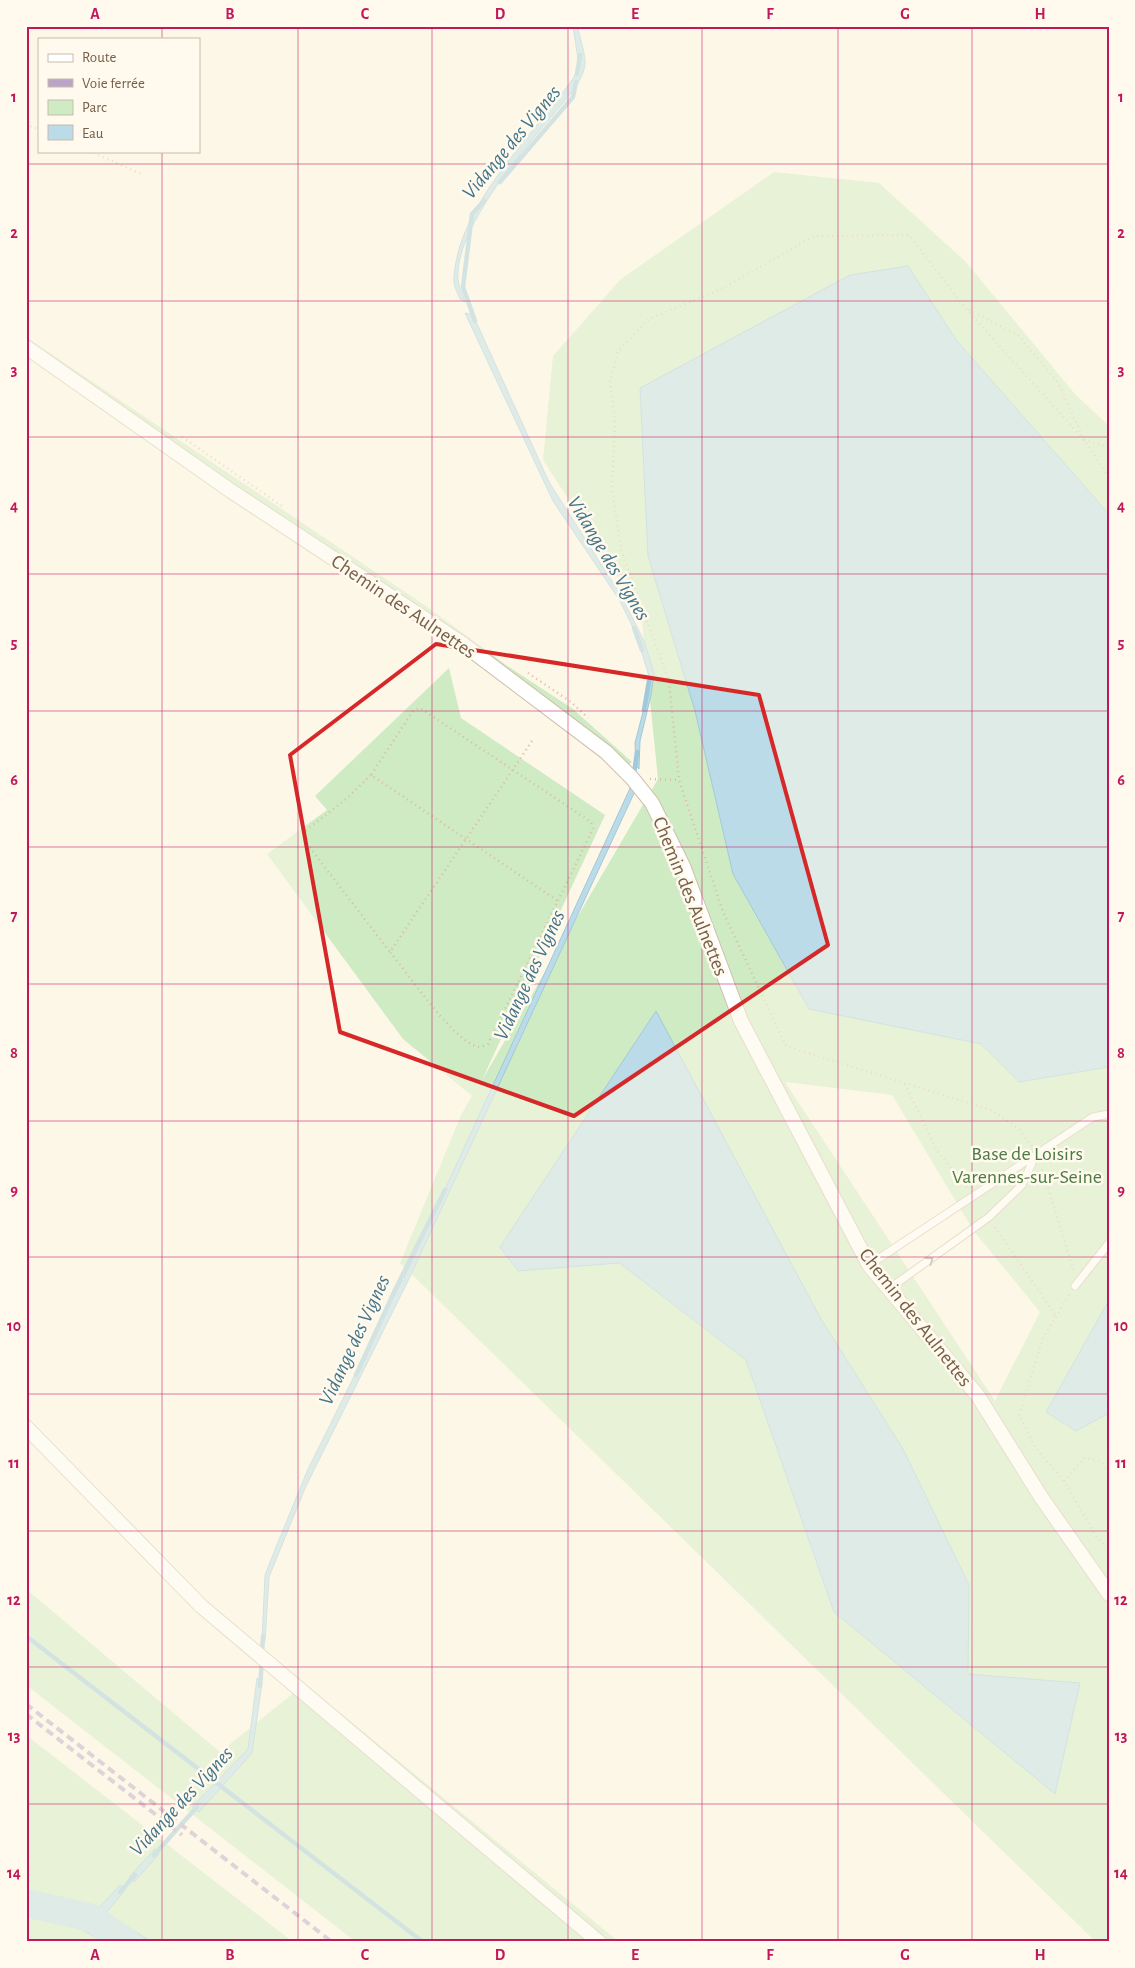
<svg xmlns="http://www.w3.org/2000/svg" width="1135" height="1968" font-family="'Alegreya Sans',sans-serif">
	<rect width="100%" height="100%" fill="#fdf7e7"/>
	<path fill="#cfebc4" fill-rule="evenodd" d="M774,172L879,183L966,262L1075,394L1109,426V514L957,341L907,266L648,556L695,711L733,874L809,1009L981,1044L1019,1082L1109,1067V1300L1046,1412L1076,1431L1109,1413V1449L1106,1451L1109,1453V1942H1096L400,1263L461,1115L472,1096L403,1039L267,854L327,810L315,796L449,668L461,718L605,815L482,1080L658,779L642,621L604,554L543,460L553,356L621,279ZM785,1082L892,1095L973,1230L1040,1312L995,1401ZM618,1263L821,1319L903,1449L969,1585L968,1675L1055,1793L834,1612L746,1360Z
		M26,337L426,606L506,665L573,709L632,762L625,768L587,735L26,345Z
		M26,1589L220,1752L305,1684L619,1942H356L26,1685Z
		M26,1735L293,1942H26Z"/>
	<path fill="#badbe7" stroke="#a1c9d9" d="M573,26H577C580,38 585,52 585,63C584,82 564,101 553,115C522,151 454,230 458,280C459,287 463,295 465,302L460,299C457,292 453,284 454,277C459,203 534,135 574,77L579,66Z
		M908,266L957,341L1109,514V1067L1019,1082L981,1044L809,1009L733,874L695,711L648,556L640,388L850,275Z
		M465,313L473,315L549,482L622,597L644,641L654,673L651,695L640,741L639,769L636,766L635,743L645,704L649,676L636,634L620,601L553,501Z
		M632,784L636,789L407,1283L306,1486L269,1577L265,1641L262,1640L265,1575L276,1547L308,1469L402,1280L405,1282L404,1278Z
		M656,1011L821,1319L903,1449L969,1585L968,1674L1080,1683L1055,1794L834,1612L746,1360L619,1263L518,1271L500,1247Z
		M1109,1300V1413L1076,1431L1046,1412Z
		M257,1678L262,1683L252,1753L199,1812L192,1807L248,1749Z
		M155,1849L159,1854L134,1882L129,1877Z
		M120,1885L126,1889L106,1913L152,1942H104L84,1931L98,1909Z"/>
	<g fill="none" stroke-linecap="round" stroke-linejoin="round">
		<path stroke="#a1c9d9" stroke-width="4.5" d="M577,74L580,55
			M500,182L573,97L576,82
			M475,321L463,287L472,214L484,201
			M634,628L642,650
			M644,710L649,681
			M634,774L637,752
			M356,1375L395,1290L445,1190
			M26,1636L423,1942
			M262,1653L263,1636
			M260,1686L262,1661
			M154,1855L197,1807
			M120,1892L135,1875"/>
		<path stroke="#badbe7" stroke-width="28" d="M26,1903L92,1918L126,1942"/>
		<g stroke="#cfc0ac" stroke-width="9">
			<path id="service" d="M869,1265L1093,1117L1109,1114
				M1075,1286L1109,1243
				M890,1288L989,1217L1022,1185L1036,1154"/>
		</g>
		<g stroke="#cfc0ac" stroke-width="16">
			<path id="minor" d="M26,347L231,491L463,644L606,752L632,778L652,803L683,866L741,1021L869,1265L978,1396L1041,1497L1109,1594
				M26,1427L201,1606L599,1942"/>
		</g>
		<path stroke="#d8bda1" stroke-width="2.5" stroke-dasharray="1 4" stroke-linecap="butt" d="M26,124L39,130
			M89,151L141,174
			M969,310L1018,335L1059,384L1084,440L1109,447
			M182,437L282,506
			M528,673L571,702L588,718
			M532,741C485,811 437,882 390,952C409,975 448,1033 473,1045C479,1048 482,1047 488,1044L593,829L591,822L420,708L413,711L371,775L558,901
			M371,775L345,800L305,831L304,840L390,952
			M650,779L679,780
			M905,1084L936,1149L967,1188
			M1032,1146L1019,1129L991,1110L786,1046L723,912L679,780L669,681L621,550L612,487L615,423L610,383L618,351L649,319L725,287L814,236L909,235L967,310L1084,440L1109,477
			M1042,1169L1074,1271
			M995,1227L1056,1316
			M1069,1295L1043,1338L1019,1415L1035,1447L1064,1481L1097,1538L1109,1549
			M1064,1481L1084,1458L1100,1461L1109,1472"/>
		<use href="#service" stroke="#fff" stroke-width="7"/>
		<use href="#minor" stroke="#fff" stroke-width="14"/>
		<path stroke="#bba4c7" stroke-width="4" stroke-dasharray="8 5" stroke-linecap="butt" d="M26,1704L332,1942
			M26,1714L182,1835"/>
	</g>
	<defs><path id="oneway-chevron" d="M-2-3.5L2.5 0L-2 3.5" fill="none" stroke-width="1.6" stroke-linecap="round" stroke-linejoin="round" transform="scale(1.25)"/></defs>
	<use stroke="#a79889" href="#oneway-chevron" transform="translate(930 1260) rotate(-36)"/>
	<path d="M0 0H1135V1968H0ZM436,644L759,695L828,945L574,1116L340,1032L290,755Z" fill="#fdf7e7" fill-opacity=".55" fill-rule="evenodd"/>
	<path fill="none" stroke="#d62828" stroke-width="4" stroke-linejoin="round" d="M436,644L759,695L828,945L574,1116L340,1032L290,755Z"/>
	<path fill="none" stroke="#c2185b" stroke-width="1" stroke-opacity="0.55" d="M162,26V39M298,26V1942M432,26V1942M568,26V1942M702,26V1942M838,26V1942M972,26V1942M162,151V1942M26,164H1109M26,301H1109M26,437H1109M26,574H1109M26,711H1109M26,847H1109M26,984H1109M26,1121H1109M26,1257H1109M26,1394H1109M26,1531H1109M26,1667H1109M26,1804H1109"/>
	<g text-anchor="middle" stroke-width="5" stroke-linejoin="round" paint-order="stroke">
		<g font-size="20" fill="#77604a" stroke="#fffaed">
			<text transform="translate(404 606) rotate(34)" y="7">Chemin des Aulnettes</text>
			<text transform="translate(691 896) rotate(68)" y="7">Chemin des Aulnettes</text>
			<text transform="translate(916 1317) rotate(52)" y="7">Chemin des Aulnettes</text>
		</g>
		<g font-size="20" fill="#4c7c42" stroke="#fffaed">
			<text x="1027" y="1160">Base de Loisirs<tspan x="1027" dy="23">Varennes-sur-Seine</tspan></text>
		</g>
		<g font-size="21" font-style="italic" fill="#44758a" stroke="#fffaed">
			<text transform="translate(511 142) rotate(-50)" y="7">Vidange des Vignes</text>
			<text transform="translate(609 558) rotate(59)" y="7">Vidange des Vignes</text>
			<text transform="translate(529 975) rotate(-65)" y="7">Vidange des Vignes</text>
			<text transform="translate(354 1340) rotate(-65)" y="7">Vidange des Vignes</text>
			<text transform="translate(181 1801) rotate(-47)" y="7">Vidange des Vignes</text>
		</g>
	</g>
	<rect width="1135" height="1968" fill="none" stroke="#fffaed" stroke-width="55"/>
	<rect x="38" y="38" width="162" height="115" fill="#fffaed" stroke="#c9bcac"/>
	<rect x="48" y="54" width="25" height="8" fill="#ffffff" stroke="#c9bcac"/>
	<text x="82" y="62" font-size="15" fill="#77604a">Route</text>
	<rect x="48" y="79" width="25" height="8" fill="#bba4c7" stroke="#c9bcac"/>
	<text x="82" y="88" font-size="15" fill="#77604a">Voie ferrée</text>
	<rect x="48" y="100" width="25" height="15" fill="#cfebc4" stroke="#c9bcac"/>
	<text x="82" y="112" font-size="15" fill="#77604a">Parc</text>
	<rect x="48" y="125" width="25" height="15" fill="#badbe7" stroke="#c9bcac"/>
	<text x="82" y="138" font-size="15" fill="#77604a">Eau</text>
	<rect x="28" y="28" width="1080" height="1912" fill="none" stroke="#c2185b" stroke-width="2"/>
	<g font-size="16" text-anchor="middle" font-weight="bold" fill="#c2185b">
		<text x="95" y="19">A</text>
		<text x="230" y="19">B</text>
		<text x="365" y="19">C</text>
		<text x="500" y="19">D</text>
		<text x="635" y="19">E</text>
		<text x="770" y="19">F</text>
		<text x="905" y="19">G</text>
		<text x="1040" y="19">H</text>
		<text x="14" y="102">1</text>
		<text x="1121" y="102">1</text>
		<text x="14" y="238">2</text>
		<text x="1121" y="238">2</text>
		<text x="14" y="375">3</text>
		<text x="1121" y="375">3</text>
		<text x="14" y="511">4</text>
		<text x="1121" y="511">4</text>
		<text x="14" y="648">5</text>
		<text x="1121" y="648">5</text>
		<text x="14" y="785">6</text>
		<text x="1121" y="785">6</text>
		<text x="14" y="921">7</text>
		<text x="1121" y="921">7</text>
		<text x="14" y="1058">8</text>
		<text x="1121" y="1058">8</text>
		<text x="14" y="1195">9</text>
		<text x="1121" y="1195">9</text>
		<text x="14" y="1331">10</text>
		<text x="1121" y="1331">10</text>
		<text x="14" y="1468">11</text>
		<text x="1121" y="1468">11</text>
		<text x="14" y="1605">12</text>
		<text x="1121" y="1605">12</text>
		<text x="14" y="1741">13</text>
		<text x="1121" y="1741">13</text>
		<text x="14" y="1878">14</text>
		<text x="1121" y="1878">14</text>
		<text x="95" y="1960">A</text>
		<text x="230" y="1960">B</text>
		<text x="365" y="1960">C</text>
		<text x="500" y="1960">D</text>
		<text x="635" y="1960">E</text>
		<text x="770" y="1960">F</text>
		<text x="905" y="1960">G</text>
		<text x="1040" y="1960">H</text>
	</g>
</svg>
